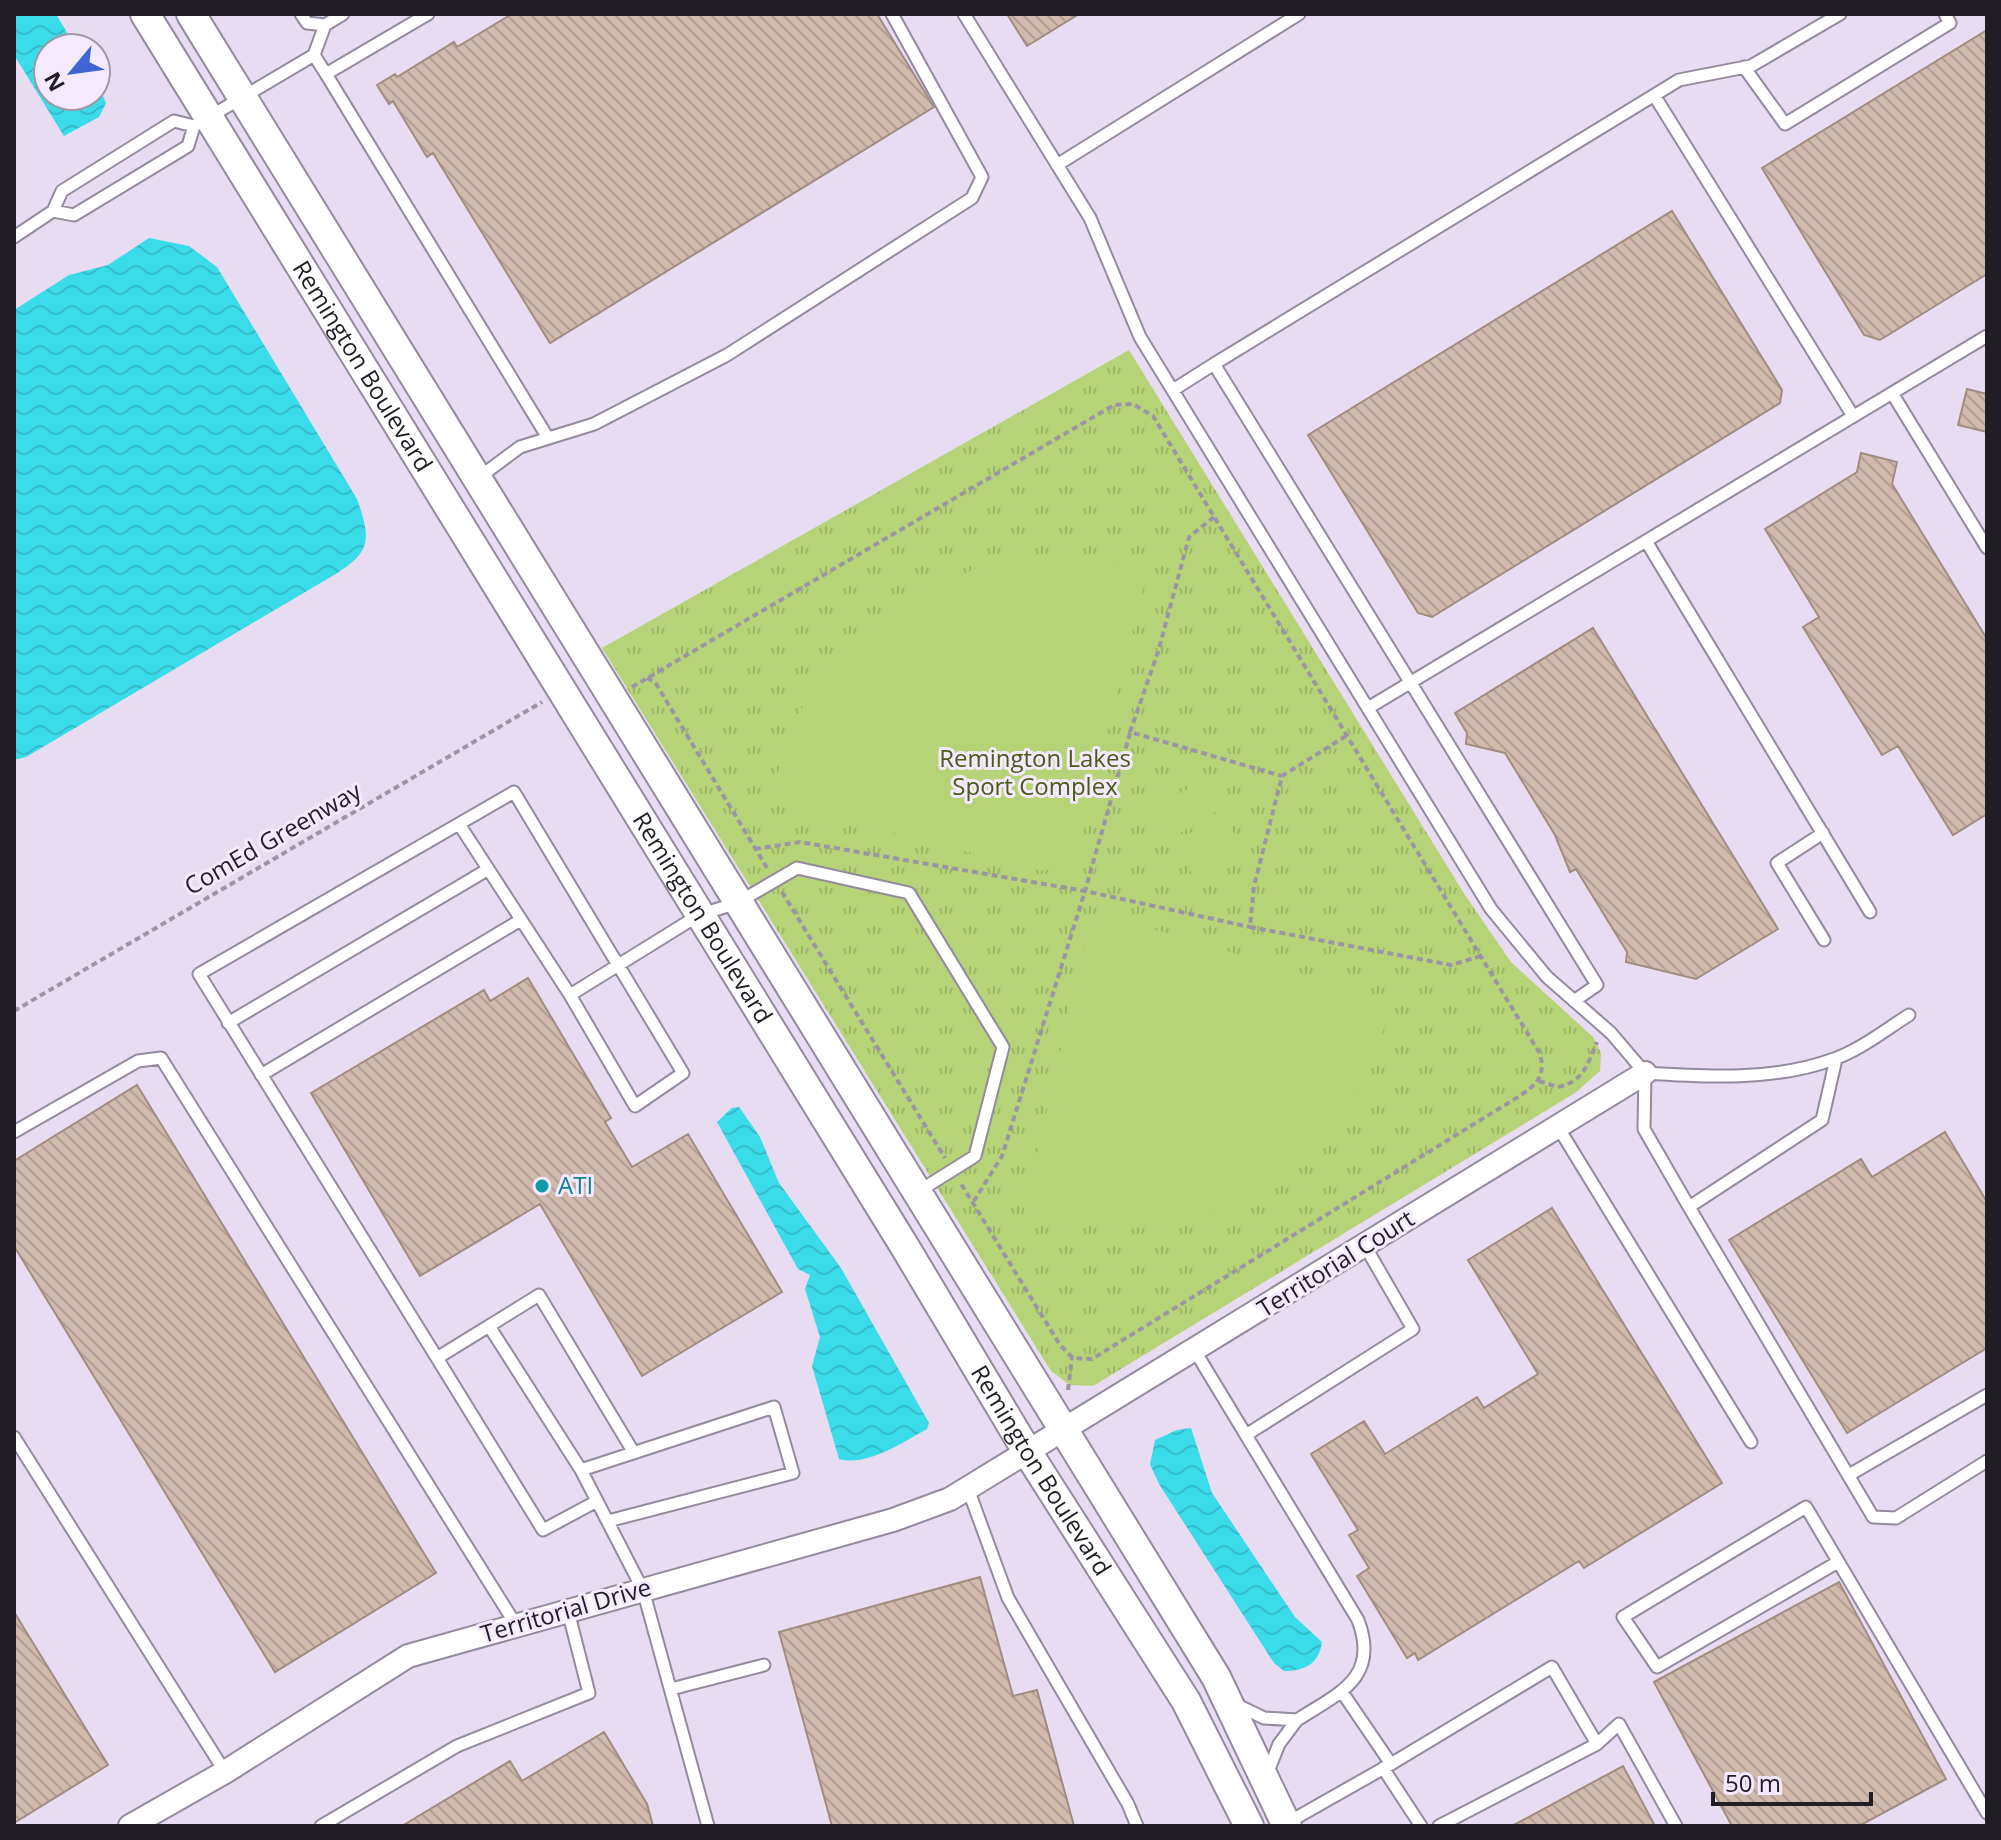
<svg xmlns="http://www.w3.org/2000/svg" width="2001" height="1840" font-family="'Open Sans',sans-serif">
	<defs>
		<pattern id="park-tufts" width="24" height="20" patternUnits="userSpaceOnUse" patternTransform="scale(2)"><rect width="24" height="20" fill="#b7d377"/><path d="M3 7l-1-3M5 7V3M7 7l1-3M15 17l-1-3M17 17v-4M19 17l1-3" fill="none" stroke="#9db567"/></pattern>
		<pattern id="water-waves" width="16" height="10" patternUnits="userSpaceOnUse" patternTransform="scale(2)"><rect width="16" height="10" fill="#3adcea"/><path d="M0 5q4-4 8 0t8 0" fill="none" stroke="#33bcc9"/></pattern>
		<pattern id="building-back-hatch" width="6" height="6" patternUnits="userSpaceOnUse" patternTransform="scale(2)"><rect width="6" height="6" fill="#d0baad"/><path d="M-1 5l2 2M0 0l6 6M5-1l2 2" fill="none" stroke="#b29f95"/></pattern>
	</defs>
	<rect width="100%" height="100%" fill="#e7dcf1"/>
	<path fill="url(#park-tufts)" d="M1129,350L1465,895L1511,962L1593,1037L1601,1053L1600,1071L1575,1093L1093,1386L1070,1385L1051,1371L602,648Z"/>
	<path fill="#b7d377" d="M1065,557L1147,573L1079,848L1064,866L1041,871L769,801L793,721L840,651L904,598L982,566Z
		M1203,780L1220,809L1171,838L1154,809Z
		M1223,814L1240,843L1190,872L1173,843Z
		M1116,918L1394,1001L1360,1092L1298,1165L1214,1214L1119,1231L1023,1215L1085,945L1096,926Z"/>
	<path fill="url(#water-waves)" d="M14,14H56L76,48H48V96H96V81L106,103L99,117L64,136L14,55Z
		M149,238L189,246L217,267L357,499C371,539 372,552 334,575L26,757L14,760V310L69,275L108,265Z
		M739,1107L760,1137L779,1183L841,1268L929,1423L927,1429C903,1442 867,1467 839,1459L812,1366L820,1337L805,1289L810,1275L798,1269L717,1122L732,1108Z
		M1191,1428L1212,1493L1295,1617L1322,1642C1319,1664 1305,1671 1284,1671L1274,1663L1159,1484L1150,1464L1155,1440L1177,1430Z"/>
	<path fill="url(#building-back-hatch)" stroke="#a18c80" stroke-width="2" d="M512,14H877L934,107L550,343L433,153L427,157L393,101L389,104L377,85L395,74L397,77L454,42L457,47Z
		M1007,14H1079L1027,46Z
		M1987,30V274L1880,340L1864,335L1762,168Z
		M1672,211L1782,390L1780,403L1432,617L1418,613L1308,435Z
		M1967,389L1987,394V432L1958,425Z
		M1861,453L1897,462L1892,484L1987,639V814L1953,835L1898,746L1882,755L1803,627L1819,617L1765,529L1857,472Z
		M1593,628L1778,929L1696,979L1626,962L1627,952L1576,869L1570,872L1555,835L1505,753L1466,744L1467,733L1455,713Z
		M528,978L611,1118L605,1122L632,1167L688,1134L782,1292L642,1376L540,1204L420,1276L311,1093L484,990L490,1001Z
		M137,1085L436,1573L275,1672L14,1246V1161Z
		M1945,1132L1987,1202V1348L1847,1433L1729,1240L1861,1159L1872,1177Z
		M1552,1208L1722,1483L1584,1568L1579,1561L1418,1660L1415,1653L1407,1658L1357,1576L1369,1568L1349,1535L1358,1530L1311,1454L1364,1421L1385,1454L1477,1397L1484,1408L1538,1374L1468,1260Z
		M980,1577L1013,1696L1037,1690L1074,1826H832L779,1632Z
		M1839,1582L1946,1779L1859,1826H1732L1654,1682Z
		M14,1612L108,1765L14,1823Z
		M604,1732L647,1804L653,1826H402L510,1761L522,1781Z
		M1623,1766L1655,1826H1512Z"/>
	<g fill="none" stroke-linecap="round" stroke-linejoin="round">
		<g stroke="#948a9d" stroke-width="15">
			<path id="service" d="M301,14L307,23L325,25
				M964,14L1090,218L1140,337L1491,909L1547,977L1611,1033L1645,1073L1644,1129L1689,1207L1822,1120L1836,1059
				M314,55L326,74L428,14
				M1744,67L1785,124L1950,23L1945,14
				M326,74L548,438
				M1654,95L1853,416
				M1057,165L1299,14
				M53,211L74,215L188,146L194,126L314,55L325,25L343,14
				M14,237L53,211L62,191L174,121L194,126
				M1214,364L1679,80L1751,66L1840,14
				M1173,390L1214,364L1597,985L1574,1001
				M1892,393L1987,548
				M477,479L520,447L594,424L727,355L972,198L982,177L892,14
				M1646,541L1870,912
				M1368,708L1987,336
				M459,824L570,995
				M1823,833L1777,863L1824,940
				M228,1023L487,870
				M1645,1073C1706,1077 1775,1081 1834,1059C1860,1050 1885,1030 1909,1015
				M261,1075L519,921
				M1558,1127L1751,1442
				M14,1132L138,1061L161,1058L516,1625
				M1689,1207L1873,1517L1896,1518L1987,1461
				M489,1326L539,1295L634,1453
				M1195,1351L1358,1620C1380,1678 1339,1693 1297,1720
				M437,1358L543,1530L597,1501
				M1246,1435L1413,1329L1365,1246
				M14,1437L225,1772
				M581,1470L774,1407L793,1473L608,1521
				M1849,1475L1987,1395
				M968,1489L1008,1598L1128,1804L1137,1826
				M1838,1562L1657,1667L1623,1617L1806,1507L1987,1813
				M671,1689L764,1665
				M1235,1704L1264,1718L1297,1720L1279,1744L1267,1774
				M1597,1744L1619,1724L1676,1826
				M1391,1764L1552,1667L1597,1744L1439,1826
				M1383,1768L1421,1826
				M1287,1823L1391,1764L1342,1692
				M321,1826L457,1746L589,1693L568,1611
				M708,1826L643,1590L581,1470L489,1326L437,1358L199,974L514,792L683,1073L635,1106L570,995L699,915L737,903L797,868L909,893L1003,1047L975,1156L916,1193"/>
		</g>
		<g stroke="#948a9d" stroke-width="26">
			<path id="minor" d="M130,1826L225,1772L408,1656L893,1520L950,1499L1645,1073"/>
		</g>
		<g stroke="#948a9d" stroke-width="32">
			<g id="tertiary">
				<path id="s1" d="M145,14L905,1247L1028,1453L1186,1701L1249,1826"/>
				<path d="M191,14L1216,1677L1287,1826"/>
			</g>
		</g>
		<path stroke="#9d95a5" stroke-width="4" stroke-dasharray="6 4" stroke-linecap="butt" d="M1214,517L1189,537L1158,652L1130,732L1282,776
			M647,678L655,682L767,868
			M632,687L1114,405L1133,404L1153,416L1540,1054C1546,1077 1536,1085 1518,1097L1092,1359L1073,1358L1060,1345L960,1182
			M1130,733L1085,891L1250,927
			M1346,736L1282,776L1254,886L1250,927L1451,965L1481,956
			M755,849L800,842L1085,891L1002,1156L974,1201
			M782,892L945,1158
			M14,1011L542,702
			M1539,1081L1558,1087C1583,1082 1588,1064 1597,1042
			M1068,1390L1072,1357"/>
		<use href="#service" stroke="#fff" stroke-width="11"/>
		<use href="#minor" stroke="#fff" stroke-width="22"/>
		<use href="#tertiary" stroke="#fff" stroke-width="28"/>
	</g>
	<circle fill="#0f9aa8" stroke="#f4e9ff" stroke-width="3" cx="542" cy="1186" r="8"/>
	<g text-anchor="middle" stroke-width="6" stroke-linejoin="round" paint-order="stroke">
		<g font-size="24" fill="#211d25" stroke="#f4e9ff">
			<text dy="8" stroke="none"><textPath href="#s1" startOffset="414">Remington Boulevard</textPath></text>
			<text transform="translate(273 839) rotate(-30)" y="8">ComEd Greenway</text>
			<text dy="8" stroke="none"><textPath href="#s1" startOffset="1062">Remington Boulevard</textPath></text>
			<text transform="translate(1336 1264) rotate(-32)" y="8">Territorial Court</text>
			<text dy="8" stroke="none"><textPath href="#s1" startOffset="1710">Remington Boulevard</textPath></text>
			<text transform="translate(566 1611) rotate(-16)" y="8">Territorial Drive</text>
		</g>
		<g font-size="24" fill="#495b16" stroke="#f4e9ff">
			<text x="1035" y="767">Remington Lakes<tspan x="1035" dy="28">Sport Complex</tspan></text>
		</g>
		<g font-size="24" fill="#0d838f" stroke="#f4e9ff" text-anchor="start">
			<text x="558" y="1194">ATI</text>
		</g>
	</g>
	<rect width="2001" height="1840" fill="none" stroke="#211d25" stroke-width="32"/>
	<g transform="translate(72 72) rotate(241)"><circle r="38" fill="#f4e9ff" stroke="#a097a8" stroke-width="2"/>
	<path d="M0-6L14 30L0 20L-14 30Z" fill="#4064d6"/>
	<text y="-12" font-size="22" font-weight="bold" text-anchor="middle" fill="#211d25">N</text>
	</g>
	<path d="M1713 1792v12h158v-12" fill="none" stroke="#211d25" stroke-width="4"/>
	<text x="1725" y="1792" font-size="24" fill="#211d25" stroke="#f4e9ff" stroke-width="6" paint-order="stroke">50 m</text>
</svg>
